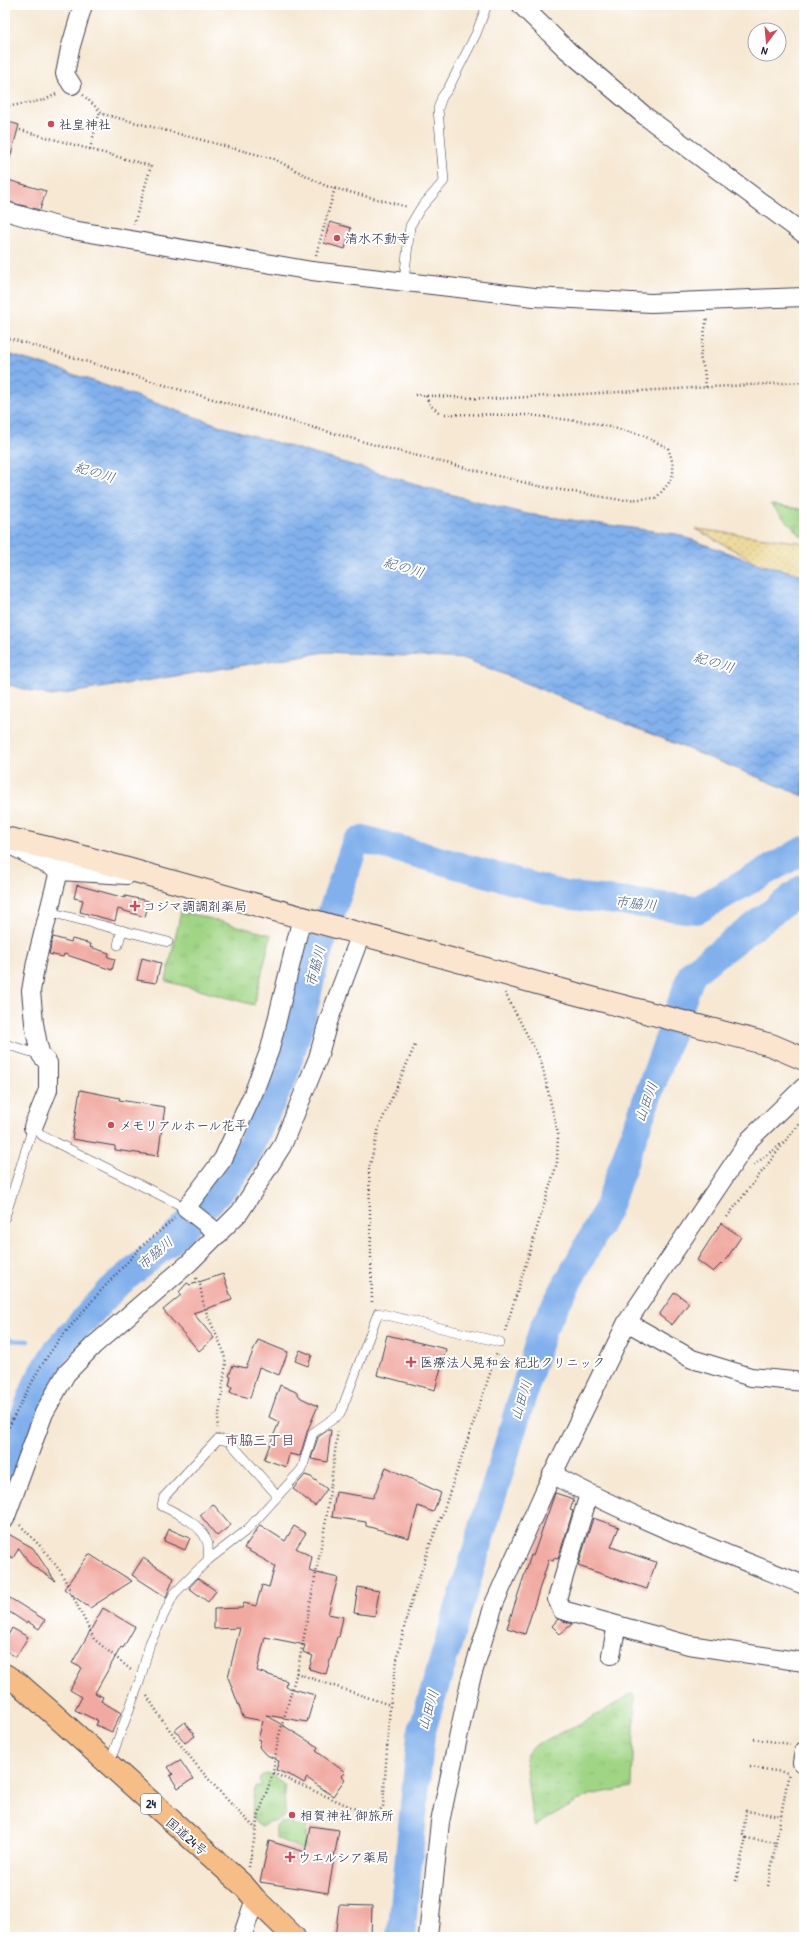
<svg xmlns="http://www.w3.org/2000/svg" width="809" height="1942" font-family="'Patrick Hand','Klee One',sans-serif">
	<defs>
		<pattern id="grass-tufts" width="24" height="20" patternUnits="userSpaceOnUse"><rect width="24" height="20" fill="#a1d586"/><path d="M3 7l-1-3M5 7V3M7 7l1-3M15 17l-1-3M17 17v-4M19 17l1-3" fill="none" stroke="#8ab775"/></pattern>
		<pattern id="sand-dots" width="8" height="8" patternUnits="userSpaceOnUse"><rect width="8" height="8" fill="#eeda9e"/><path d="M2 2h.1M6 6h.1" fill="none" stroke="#ccbb89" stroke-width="1.8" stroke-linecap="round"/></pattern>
		<pattern id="water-waves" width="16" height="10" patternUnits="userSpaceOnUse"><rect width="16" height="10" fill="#81b0ec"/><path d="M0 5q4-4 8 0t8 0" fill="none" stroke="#698fc0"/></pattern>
	</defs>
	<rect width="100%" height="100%" fill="#fff"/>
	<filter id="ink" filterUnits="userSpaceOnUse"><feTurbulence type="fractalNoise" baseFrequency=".025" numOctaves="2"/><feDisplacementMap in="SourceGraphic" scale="8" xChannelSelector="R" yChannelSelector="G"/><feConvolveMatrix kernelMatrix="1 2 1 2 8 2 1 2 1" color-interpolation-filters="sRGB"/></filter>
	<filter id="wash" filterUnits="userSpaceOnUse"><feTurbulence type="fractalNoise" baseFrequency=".012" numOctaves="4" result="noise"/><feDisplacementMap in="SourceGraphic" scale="16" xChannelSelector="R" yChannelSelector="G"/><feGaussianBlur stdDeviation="0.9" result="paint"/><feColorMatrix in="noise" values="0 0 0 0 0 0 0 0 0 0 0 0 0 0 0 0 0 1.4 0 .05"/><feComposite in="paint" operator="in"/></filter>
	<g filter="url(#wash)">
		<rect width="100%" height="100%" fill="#f6e8d3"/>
		<path fill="url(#grass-tufts)" stroke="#627c60" d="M770,504L804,510V539Z
			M181,911L271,935L254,1005L166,981Z
			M631,1694L635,1696L632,1787L589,1795L535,1826C531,1814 525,1769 526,1757C527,1752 533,1748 536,1745L599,1714Z
			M267,1774L274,1776L285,1786C280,1800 295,1823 270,1821L262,1827C260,1826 256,1823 254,1821C251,1815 253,1794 255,1787L262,1785L259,1780L261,1776Z
			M287,1822L297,1826L303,1823L307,1824L305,1849H301L276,1838V1826L281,1823Z"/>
		<path fill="url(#sand-dots)" stroke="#887e6c" d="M696,529L804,543V575L759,564Z"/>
		<path fill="url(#water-waves)" stroke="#526994" d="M5,353L64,371L224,427L460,497L527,514L676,534L759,564L804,575V796L466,659L325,652L51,696L5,684Z"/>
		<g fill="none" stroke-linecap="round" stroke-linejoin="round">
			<path stroke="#81b0ec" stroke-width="4.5" d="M5,1340L28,1341"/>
			<path stroke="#81b0ec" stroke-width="28" d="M5,1468L37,1383L57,1350L113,1288L170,1241L210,1201L229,1181L248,1151L284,1075L301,1021L316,958L355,844L363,839L564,895L697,910L804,850
				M401,1937L421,1734L543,1328L607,1210L692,973L804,888"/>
		</g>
		<g id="blocks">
			<path fill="#f1aaa2" d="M5,121L19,125L9,162L5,161Z
				M8,180L46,191L40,210L5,201V190Z
				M330,222L351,228L345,249L324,243Z
				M77,885L125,898V896L149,901L145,917L118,909L115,921L80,912L83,900L74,898Z
				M53,937L71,942L72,939L91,944L90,947L109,953L108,957L115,959L112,970L64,954L63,957L49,954Z
				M142,958L161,963L156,983L137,980Z
				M80,1090L120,1098L119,1100L165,1107L158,1156L115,1150V1146L72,1139Z
				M721,1223L741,1237L727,1258L713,1272L697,1260Z
				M223,1274L232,1300L193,1313L214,1338L199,1351L163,1310L181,1295L179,1292L187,1283L190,1285Z
				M675,1292L689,1303L672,1325L659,1315Z
				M387,1335L446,1349L435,1390L377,1375Z
				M258,1340L288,1352L279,1375L259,1367L250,1398L230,1393L232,1387L229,1386L231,1377L229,1376L233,1365L246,1368Z
				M300,1350L312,1355L308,1366L295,1361Z
				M280,1385L296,1392L301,1398L318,1406L308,1429L300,1456L289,1454L286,1467L264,1459L279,1422L269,1417Z
				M328,1430H331L327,1462L311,1459L318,1437Z
				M386,1467L441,1493L433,1512L418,1506L409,1538L366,1526V1522L332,1517L336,1492L373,1498Z
				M305,1475L311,1477L327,1489L315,1506L293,1489Z
				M555,1493L574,1499L570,1510L573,1511L558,1559L554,1558L553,1561L549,1559L525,1634L507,1628L531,1555L533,1556Z
				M213,1504L231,1525L217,1536L200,1515Z
				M593,1518L619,1527L611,1547L656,1562L647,1589L578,1566Z
				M260,1525L285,1541L294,1526L306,1533L296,1548L312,1557L309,1571L338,1578L328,1614L343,1617L339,1637H337L326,1674L309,1669L313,1656L303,1652L305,1645L265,1637L257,1671L287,1681L286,1687L315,1695L307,1722L266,1715L318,1747L316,1751L345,1772L341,1776L345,1779L333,1796L307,1778L304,1783L294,1777L276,1770L279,1761L265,1754L259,1747L261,1740L258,1739L263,1721L243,1717L228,1677L240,1628L214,1629V1609L242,1608L244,1603L256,1606L262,1585L269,1587L275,1566L244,1548Z
				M169,1529L190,1538L185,1550L164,1541Z
				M5,1532L33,1548L55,1581L30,1564L19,1548L13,1558L5,1553Z
				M89,1554L132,1581L90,1608L64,1589Z
				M143,1558L174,1578L166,1597L132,1575Z
				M198,1578L216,1591L208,1602L189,1588Z
				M358,1587L379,1591L375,1616L354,1613Z
				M5,1595L45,1620L39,1629L27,1621L26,1623L5,1609Z
				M103,1608L135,1627L123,1648L121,1647L95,1693L103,1697L101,1701L121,1713L112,1732L96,1725L98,1721L75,1710L82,1697L70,1690L82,1668L72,1663Z
				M558,1619L572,1624L560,1634L552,1626Z
				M12,1628L28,1637L16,1657L5,1650V1641Z
				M185,1722L195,1736L185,1743L175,1730Z
				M180,1760L193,1779L178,1788L170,1776L173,1774L168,1767Z
				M310,1826L339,1830L328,1893L260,1882L269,1841L305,1852Z
				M339,1905L372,1906L371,1937H335Z"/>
		</g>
	</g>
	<g filter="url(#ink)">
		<use href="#blocks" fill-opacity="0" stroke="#424052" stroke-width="1"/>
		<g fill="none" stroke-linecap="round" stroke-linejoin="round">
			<g stroke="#424052" stroke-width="10">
				<path id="lane" d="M404,281L410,226L420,209L444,181L438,109L442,97L448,89L476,34L487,5
					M49,912L168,942
					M118,945L122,930
					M5,1044L41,1055
					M5,1217L33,1127L43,1136L186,1208
					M208,1560C208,1554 209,1546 207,1541C200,1523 178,1514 162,1506L164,1497L218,1439L229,1441L277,1495
					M109,1764L140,1680L150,1643L174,1594L208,1560L247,1530L302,1469L313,1433L340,1414L378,1313L500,1342"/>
			</g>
			<g stroke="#424052" stroke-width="20">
				<path id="street" d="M521,5L567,50L645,116L804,234
					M72,85L65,74L70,49L83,5
					M5,211L67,229L312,271L534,297L651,303L804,297
					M7,843L59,871L127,875
					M33,1127L48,1090V1063L41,1055L38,1045L34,1023L31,991L36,962L59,871
					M219,1234L186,1208L223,1159L253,1094L270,1049L302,917
					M627,1322L692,1359L751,1377L804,1382
					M552,1474C632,1518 719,1551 804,1585
					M589,1494L557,1599L562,1610L689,1645L804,1662
					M5,1519L44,1413L66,1374L93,1346L189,1263L240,1212L282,1146L318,1058L328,1022L361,934
					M611,1655L617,1625
					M804,1751L802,1763H804
					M242,1937L255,1899
					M428,1937L440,1822L470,1682L494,1604L545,1490L627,1322L750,1139L804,1087"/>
			</g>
			<g stroke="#424052" stroke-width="24">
				<path id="secondary" d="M5,838L70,853L573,993L771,1045L804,1059"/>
			</g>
			<g stroke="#424052" stroke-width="24">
				<path id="highway" d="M5,1675L19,1684L50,1711L244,1886L255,1899L294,1937"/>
			</g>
			<path stroke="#424052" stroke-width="2.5" stroke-dasharray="1 3" stroke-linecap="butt" d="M83,95L103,114L274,159L326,186L408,207
				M5,107L45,100L58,93
				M20,130L151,166L134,224
				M90,149L100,111
				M316,255L335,188
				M5,337L181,390L382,447L538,486L621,500L656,498C675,477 677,474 668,448L642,435L593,423L529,415L441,414L430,405L426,396
				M706,387L704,369L700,357L707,317
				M415,395L491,399L804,382
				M754,1165L786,1140L804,1119
				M727,1217L784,1143
				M196,1278L200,1285L204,1307L223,1350L226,1363L217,1428
				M372,1302L369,1169L379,1127L416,1043
				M505,1331L557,1163L558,1134L541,1061L505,993
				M5,1434L39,1369L58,1341L98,1294L142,1246L175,1218
				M20,1525L44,1550L61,1572L94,1639L131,1670
				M296,1673L390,1705
				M147,1696C177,1745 215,1789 256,1829
				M754,1739L790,1744
				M750,1767L789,1773
				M273,1773L374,1817L383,1807L390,1705L398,1654L408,1612L429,1547L443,1512L497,1353
				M746,1838L743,1835L746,1811L781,1816
				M249,1867L259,1814L273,1773L278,1739L298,1668L326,1520L338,1429
				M736,1881L746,1838L776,1843
				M768,1886L789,1772"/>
			<use href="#lane" stroke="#fff" stroke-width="9"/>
			<use href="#street" stroke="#fff" stroke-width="18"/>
			<use href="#secondary" stroke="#fbe5cf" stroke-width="22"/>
			<use href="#highway" stroke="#f6be86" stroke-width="22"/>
		</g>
	</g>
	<g fill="#d1495b" stroke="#fff" stroke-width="1.5">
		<circle cx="51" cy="124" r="4"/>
		<circle cx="337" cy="238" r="4"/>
		<path d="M133 900h4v4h4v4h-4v4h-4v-4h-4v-4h4z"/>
		<circle cx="111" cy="1125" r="4"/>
		<path d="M409 1356h4v4h4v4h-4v4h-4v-4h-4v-4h4z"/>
		<circle cx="292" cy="1815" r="4"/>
		<path d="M288 1851h4v4h4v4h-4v4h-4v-4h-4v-4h4z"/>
	</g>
	<g text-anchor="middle" stroke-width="4" stroke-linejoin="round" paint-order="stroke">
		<rect fill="#fff" stroke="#646476" stroke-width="1" x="141" y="1794" width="20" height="20" rx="3"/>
		<g font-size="12" font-weight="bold" fill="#22223b">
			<text x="151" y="1808">24</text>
		</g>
		<g font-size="13" fill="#22223b" stroke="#fff" text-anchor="start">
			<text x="59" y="129">社皇神社</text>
			<text x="345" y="243">清水不動寺</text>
			<text x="143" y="911">コジマ調調剤薬局</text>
			<text x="119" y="1130">メモリアルホール花平</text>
			<text x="420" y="1367">医療法人晃和会 紀北クリニック</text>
			<text x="300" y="1820">相賀神社 御旅所</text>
			<text x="298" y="1862">ウエルシア薬局</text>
		</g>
		<g font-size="13" fill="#22223b" stroke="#fff">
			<text transform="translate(187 1836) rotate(41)" y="5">国道24号</text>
		</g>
		<g font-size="14" font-style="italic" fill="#485b82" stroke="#fff">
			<text transform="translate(95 472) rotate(17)" y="5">紀の川</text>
			<text transform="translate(404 567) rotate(17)" y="5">紀の川</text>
			<text transform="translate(714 662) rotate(17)" y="5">紀の川</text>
			<text transform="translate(636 903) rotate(6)" y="5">市脇川</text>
			<text transform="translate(315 966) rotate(-75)" y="5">市脇川</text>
			<text transform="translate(646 1102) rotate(-70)" y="5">山田川</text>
			<text transform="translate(155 1253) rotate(-41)" y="5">市脇川</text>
			<text transform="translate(521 1400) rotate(-73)" y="5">山田川</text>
			<text transform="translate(428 1710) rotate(-74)" y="5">山田川</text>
		</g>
		<g font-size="14" font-weight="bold" fill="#6a525f" stroke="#fff">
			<text x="260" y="1445">市脇三丁目</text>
		</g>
	</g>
	<rect width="809" height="1942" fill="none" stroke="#fff" stroke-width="20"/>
	<g transform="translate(767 42) rotate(196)"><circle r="19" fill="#ffffff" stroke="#a7a7b1"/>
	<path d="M0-3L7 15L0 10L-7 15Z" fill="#d1495b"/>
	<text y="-6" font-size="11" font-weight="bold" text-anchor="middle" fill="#22223b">N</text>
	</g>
</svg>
